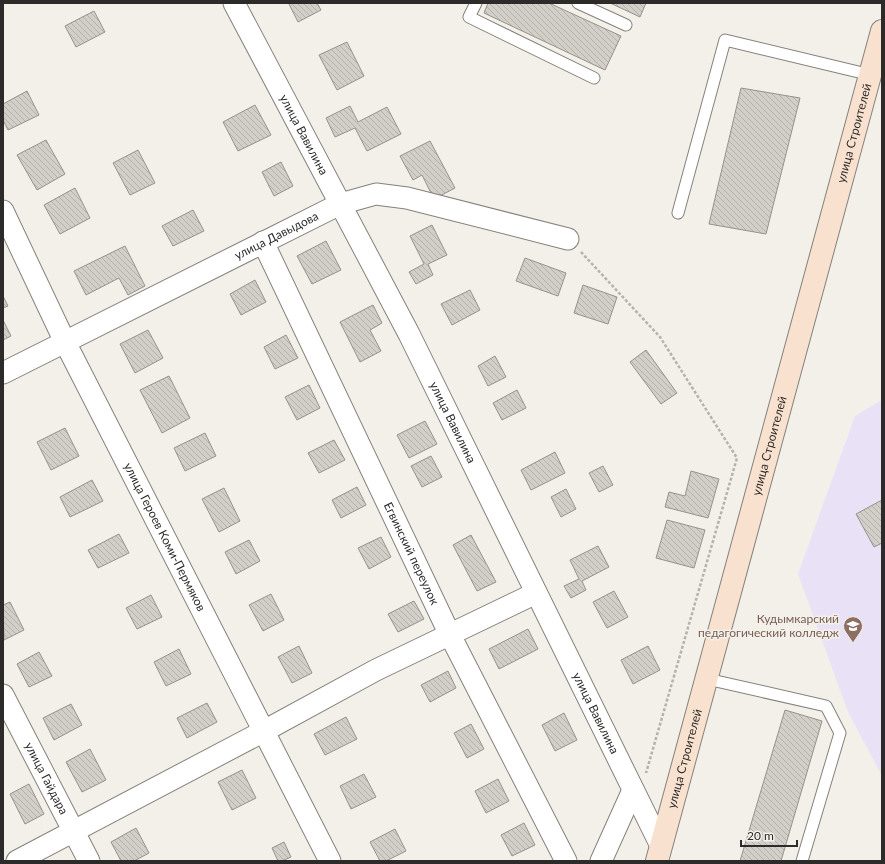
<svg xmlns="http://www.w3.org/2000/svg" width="885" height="864" font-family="Lato,sans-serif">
	<defs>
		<pattern id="building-back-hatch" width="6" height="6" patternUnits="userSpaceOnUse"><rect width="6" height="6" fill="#d2cec8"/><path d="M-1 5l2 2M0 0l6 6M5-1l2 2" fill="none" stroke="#b4b1ac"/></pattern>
	</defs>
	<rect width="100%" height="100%" fill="#f3efe9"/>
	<path fill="#e9e2f7" d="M882,400V776L848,712L798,574L855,416Z"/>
	<path fill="url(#building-back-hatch)" stroke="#95918c" d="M292,3H317L321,10L298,22L289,4Z
		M488,3H549L621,36L605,70L484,13Z
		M610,3H646L640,17Z
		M94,11L105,32L76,47L65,26Z
		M347,42L364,76L337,90L319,55Z
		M741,88L800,98L766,234L709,224Z
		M27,91L39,115L8,130L3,120V104Z
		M255,105L271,135L238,151L223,122Z
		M350,106L358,122L387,107L401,134L367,151L355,128L335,137L326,118Z
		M46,140L65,174L37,190L17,155Z
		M430,141L455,188L434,199L422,175L413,180L400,156Z
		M138,150L155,183L130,195L113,163Z
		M281,162L293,186L274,196L262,172Z
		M75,188L90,218L60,234L44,205Z
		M193,210L204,231L173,246L162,226Z
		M432,225L447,255L428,264L433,275L416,284L409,272L424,264L410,236Z
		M326,241L341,270L312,284L297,256Z
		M125,246L145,286L128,295L119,278L86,295L74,271Z
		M525,258L566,273L558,296L516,281Z
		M255,280L266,302L241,315L230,294Z
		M583,285L617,297L608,324L574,313Z
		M470,290L480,310L452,325L441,304Z
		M3,296L8,306L3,308Z
		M373,305L382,323L370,330L381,351L360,362L340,322Z
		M3,320L11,336L3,340Z
		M148,330L163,358L135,373L120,344Z
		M286,335L298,358L275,369L264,347Z
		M646,350L677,393L661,404L630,362Z
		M495,356L506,377L488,386L478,366Z
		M169,376L190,418L162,433L140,390Z
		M309,385L320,408L297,420L285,397Z
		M517,390L526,408L502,420L493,403Z
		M425,421L437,444L409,458L397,435Z
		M65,428L79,456L51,470L37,442Z
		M205,433L216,456L185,471L174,448Z
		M334,440L345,460L319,473L308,453Z
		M555,452L565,473L531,490L521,470Z
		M431,456L442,477L422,487L411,466Z
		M603,466L613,485L599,492L589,473Z
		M691,471L719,479L708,518L665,507L669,492L685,496Z
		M92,480L103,501L70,517L60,497Z
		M357,487L366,505L341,518L332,500Z
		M224,488L240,521L219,532L202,499Z
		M566,489L576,509L561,517L551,497Z
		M882,500V543L874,547L856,514Z
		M667,520L705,530L694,568L656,558Z
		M119,534L129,553L98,568L88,550Z
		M471,535L496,582L477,591L453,545Z
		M381,537L391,557L369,569L358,548Z
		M249,540L260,561L236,574L225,552Z
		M598,546L609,567L582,581L586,590L571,598L564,586L579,579L570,560Z
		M614,591L628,617L607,628L593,602Z
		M271,594L284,620L263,631L249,605Z
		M151,595L162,617L137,629L126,608Z
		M414,601L424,619L398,632L388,614Z
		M10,602L24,630L4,640L3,605Z
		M528,629L538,649L499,669L489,649Z
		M299,646L312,673L292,683L278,657Z
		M648,646L660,670L633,684L621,660Z
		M179,649L191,674L166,686L154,662Z
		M39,652L52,676L29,687L17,664Z
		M448,671L456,688L430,702L421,685Z
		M207,703L217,722L187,738L177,718Z
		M71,704L82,725L54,740L43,718Z
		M785,710L822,721L781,861H740Z
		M564,713L577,740L555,751L542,725Z
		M346,717L357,739L325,755L314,734Z
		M471,724L484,749L467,758L454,733Z
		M90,749L106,780L82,792L66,762Z
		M242,770L256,798L232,810L218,782Z
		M364,774L376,797L351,809L340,786Z
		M498,779L509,801L486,813L475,791Z
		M29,784L44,814L25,824L10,794Z
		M524,823L535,845L512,856L501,835Z
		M136,828L149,853L134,861H121L111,842Z
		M395,829L406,851L386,861H380L370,842Z
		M284,842L291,857L282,861H278L272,848Z"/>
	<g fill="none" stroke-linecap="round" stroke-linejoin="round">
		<g stroke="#85827c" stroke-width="13">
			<path id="service" d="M476,3L469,17L594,78
				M578,3L626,25
				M678,213L725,40L871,75
				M707,679L826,706L840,733L802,861"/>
		</g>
		<g stroke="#85827c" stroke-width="23">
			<g id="minor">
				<path id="s1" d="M234,3L409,334L661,846"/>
				<path id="s2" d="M3,211L65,342L330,861"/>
				<path id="s3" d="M263,242L450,635L566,861"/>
				<path id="s4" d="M3,373L340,204L376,194L407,198L568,239"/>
				<path id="s5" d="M3,695L89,861"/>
				<path d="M17,861L264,731L376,670L536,593"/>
				<path d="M601,861L633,790"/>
			</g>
		</g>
		<g stroke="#85827c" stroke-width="24">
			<g id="secondary">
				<path id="s6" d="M657,861L882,31"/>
			</g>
		</g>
		<path stroke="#b5b1ad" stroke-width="2.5" stroke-dasharray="3 2" stroke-linecap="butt" d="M581,252L660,337L737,458L646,773"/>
		<use href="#service" stroke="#fff" stroke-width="11"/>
		<use href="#minor" stroke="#fff" stroke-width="21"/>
		<use href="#secondary" stroke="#f8e1ce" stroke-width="22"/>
	</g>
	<defs>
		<g id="university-pin" transform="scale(1)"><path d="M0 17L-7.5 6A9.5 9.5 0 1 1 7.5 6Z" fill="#8d6e63" stroke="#f3efe9"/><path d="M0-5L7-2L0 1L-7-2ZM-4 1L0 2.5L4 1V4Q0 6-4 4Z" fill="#fff"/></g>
	</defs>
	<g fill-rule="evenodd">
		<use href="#university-pin" x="853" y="626"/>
	</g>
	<g text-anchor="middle" stroke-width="3" stroke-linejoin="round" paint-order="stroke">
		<g font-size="12" fill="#2c2b29" stroke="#f3efe9">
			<text dy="4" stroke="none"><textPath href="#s6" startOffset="754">улица Строителей</textPath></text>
			<text dy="4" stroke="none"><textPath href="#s1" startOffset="149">улица Вавилина</textPath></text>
			<text dy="4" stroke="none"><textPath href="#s4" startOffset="306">улица Давыдова</textPath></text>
			<text dy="4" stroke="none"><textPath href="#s1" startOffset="473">улица Вавилина</textPath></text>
			<text dy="4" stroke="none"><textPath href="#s6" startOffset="430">улица Строителей</textPath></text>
			<text dy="4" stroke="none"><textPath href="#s2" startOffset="364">улица Героев Коми-Пермяков</textPath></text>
			<text dy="4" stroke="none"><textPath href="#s3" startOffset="345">Егвинский переулок</textPath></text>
			<text dy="4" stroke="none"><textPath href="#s1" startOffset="797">улица Вавилина</textPath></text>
			<text dy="4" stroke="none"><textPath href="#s6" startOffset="106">улица Строителей</textPath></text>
			<text dy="4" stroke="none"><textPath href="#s5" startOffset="94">улица Гайдара</textPath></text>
		</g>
		<g font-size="12" fill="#785e54" stroke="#f3efe9" text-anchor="end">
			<text x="839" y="623">Кудымкарский<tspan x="839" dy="14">педагогический колледж</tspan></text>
		</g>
	</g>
	<rect width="885" height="864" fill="none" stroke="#2c2b29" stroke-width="8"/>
	<path d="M741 840v6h56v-6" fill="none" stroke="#2c2b29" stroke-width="2"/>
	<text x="747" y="840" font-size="12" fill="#2c2b29" stroke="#f3efe9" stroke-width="3" paint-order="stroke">20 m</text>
</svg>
